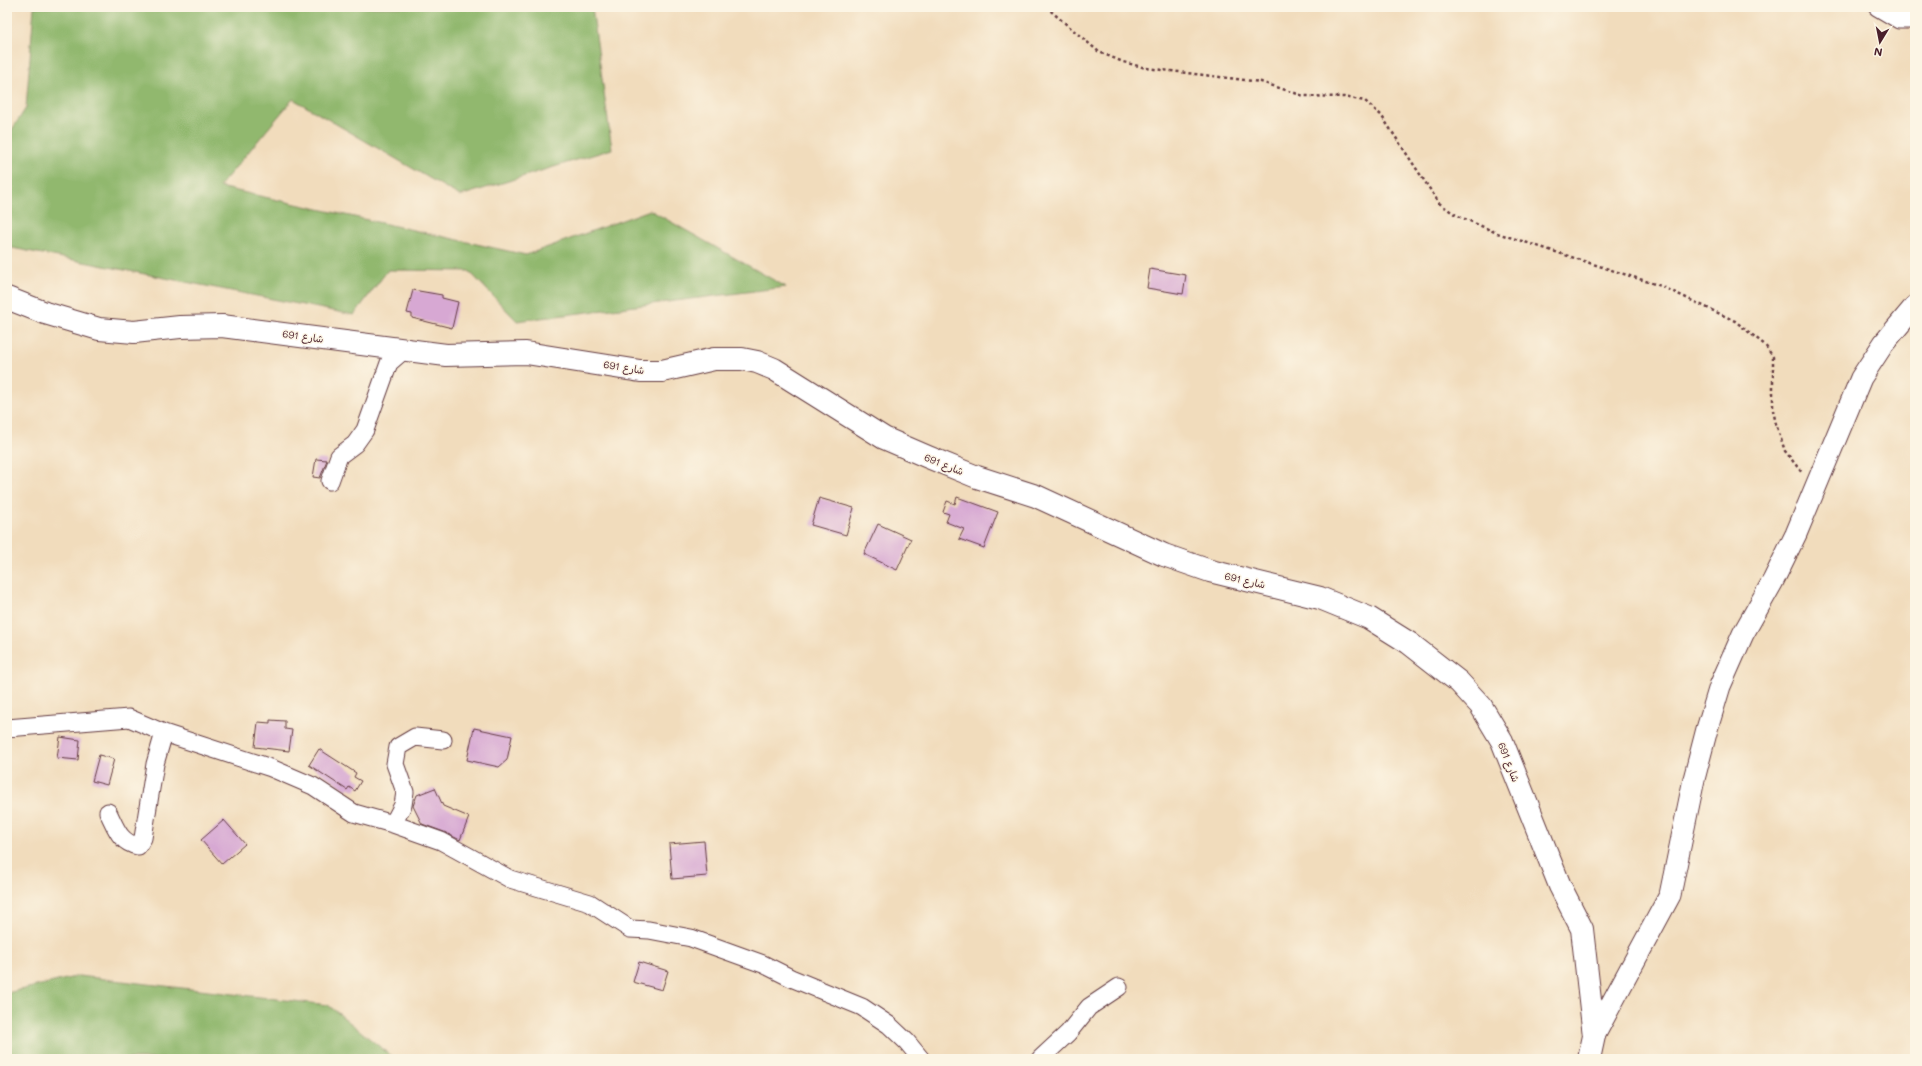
<svg xmlns="http://www.w3.org/2000/svg" width="1922" height="1066" font-family="Mali,'Playpen Sans Arabic',sans-serif">
	<rect width="100%" height="100%" fill="#fcf5e5"/>
	<filter id="ink" filterUnits="userSpaceOnUse"><feTurbulence type="fractalNoise" baseFrequency=".025" numOctaves="2"/><feDisplacementMap in="SourceGraphic" scale="8" xChannelSelector="R" yChannelSelector="G"/><feConvolveMatrix kernelMatrix="1 2 1 2 8 2 1 2 1" color-interpolation-filters="sRGB"/></filter>
	<filter id="wash" filterUnits="userSpaceOnUse"><feTurbulence type="fractalNoise" baseFrequency=".012" numOctaves="4" result="noise"/><feDisplacementMap in="SourceGraphic" scale="16" xChannelSelector="R" yChannelSelector="G"/><feGaussianBlur stdDeviation="0.9" result="paint"/><feColorMatrix in="noise" values="0 0 0 0 0 0 0 0 0 0 0 0 0 0 0 0 0 1.4 0 .05"/><feComposite in="paint" operator="in"/></filter>
	<g filter="url(#wash)">
		<rect width="100%" height="100%" fill="#f1dcbc"/>
		<path fill="#91b86e" stroke="#6e6c4c" d="M34,7H592L612,149L460,196L293,99L219,187L526,255L650,210L786,287L517,321L469,271L388,270L354,315L7,247V137L26,108Z
			M79,976L328,1005L395,1059H7V993Z"/>
		<g id="blocks">
			<path fill="#d7a8d3" d="M1150,269L1186,275L1183,294L1147,288Z
				M413,290L442,295V298L458,302L452,328L412,318V314L407,313Z
				M316,459L327,460L320,478L313,477Z
				M957,497L998,512L984,548L959,539L964,529L946,522L949,514L943,512L947,501L955,504Z
				M819,498L854,508L846,535L811,525Z
				M878,524L911,539L897,570L864,554Z
				M270,720L285,721V729L292,730L289,751L255,747L258,722L270,723Z
				M474,728L512,736L507,760L499,767L467,760Z
				M60,737L80,740L78,760L57,758Z
				M319,749L356,773L354,777L361,781L355,791L349,787L347,790L309,765Z
				M99,755L114,759L107,785L92,781Z
				M435,788L443,806L469,817L460,840L444,832L422,824L413,806L417,795Z
				M224,820L245,844L222,864L201,840Z
				M704,841L707,876L672,879L669,844Z
				M639,962L668,971L662,990L633,982Z"/>
		</g>
	</g>
	<g filter="url(#ink)">
		<use href="#blocks" fill-opacity="0" stroke="#633b41" stroke-width="1"/>
		<g fill="none" stroke-linecap="round" stroke-linejoin="round">
			<g stroke="#633b41" stroke-width="19">
				<path id="minor" d="M1877,7L1899,20H1915
					M330,481L339,456L355,444L365,430L389,363L404,350
					M7,728L129,718L164,733L271,768L313,786L354,813L393,824L441,841L510,879L590,903L630,929L649,930L691,938L763,964L791,978L862,1007L889,1025L907,1042L921,1059
					M108,812C116,828 120,843 138,846L143,838L155,764L164,733
					M393,824L403,805L405,792L395,764L398,747L415,737L443,740
					M1040,1059L1068,1033L1089,1007L1119,987"/>
			</g>
			<g stroke="#633b41" stroke-width="23">
				<path id="tertiary" d="M1594,1036L1670,895L1694,779L1707,729L1720,686L1743,634L1773,581L1796,534L1861,378L1884,343L1915,306"/>
			</g>
			<g stroke="#633b41" stroke-width="24">
				<path id="secondary" d="M7,298L45,313L99,329L134,332L180,327L222,326L446,355L526,353L640,371H662L714,359H742L757,362L774,369L884,438L928,457L977,477L1036,496L1164,555L1210,571L1320,598L1369,618L1409,643L1459,682L1481,706L1502,741L1560,886L1582,929L1594,1036L1589,1059"/>
			</g>
			<path stroke="#633b41" stroke-width="2.5" stroke-dasharray="3 3" stroke-linecap="butt" d="M1046,7L1099,52L1123,62L1146,68L1261,82L1304,96L1344,97L1365,101L1381,115L1439,203L1456,215L1497,233L1661,286L1735,321L1765,345L1773,357V410L1776,424L1785,451L1803,474"/>
			<use href="#minor" stroke="#fff" stroke-width="17"/>
			<use href="#tertiary" stroke="#fff" stroke-width="21"/>
			<use href="#secondary" stroke="#fff" stroke-width="22"/>
		</g>
	</g>
	<g text-anchor="middle" stroke-width="3" stroke-linejoin="round" paint-order="stroke">
		<g font-size="10" fill="#4a1f2b" stroke="#fcf5e5">
			<text transform="translate(303 336) rotate(8)" y="4">شارع 691</text>
			<text transform="translate(624 367) rotate(9)" y="4">شارع 691</text>
			<text transform="translate(944 464) rotate(22)" y="4">شارع 691</text>
			<text transform="translate(1245 580) rotate(13)" y="4">شارع 691</text>
			<text transform="translate(1509 762) rotate(69)" y="4">شارع 691</text>
		</g>
	</g>
	<rect width="1922" height="1066" fill="none" stroke="#fcf5e5" stroke-width="24"/>
	<g transform="translate(1880 42) rotate(190)" stroke="#fcf5e5" stroke-width="3" paint-order="stroke">
	<path d="M0-3L7 15L0 10L-7 15Z" fill="#4a1f2b"/>
	<text y="-6" font-size="11" font-weight="bold" text-anchor="middle" fill="#4a1f2b">N</text>
	</g>
</svg>
